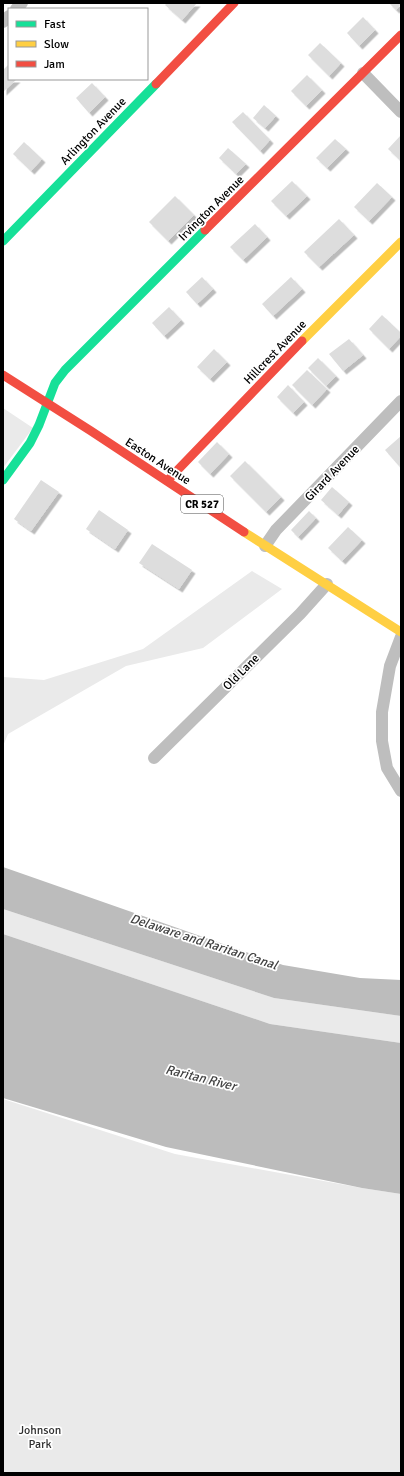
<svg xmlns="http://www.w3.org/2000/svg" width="404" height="1476" font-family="Signika,sans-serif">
	<defs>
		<filter id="shadow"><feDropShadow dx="3.5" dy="3.5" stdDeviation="0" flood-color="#0004"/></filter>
	</defs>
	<rect width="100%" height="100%" fill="#fff"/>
	<path fill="#eaeaea" d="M3,408L33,428L3,468Z
		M252,571L282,589L203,648L126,666L8,734L3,746V677L44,680L143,649Z
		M3,909L274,998L401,1016V1043L270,1024L3,934Z
		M3,1099L175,1154L362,1188L401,1194V1473H3Z"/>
	<path fill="#bcbcbc" d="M3,867L283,965L360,978L401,980V1016L274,998L3,909Z
		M3,934L270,1024L401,1043V1194L362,1188L166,1147L3,1098Z"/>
	<path fill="#ddd" filter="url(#shadow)" d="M167,3H197L182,20L165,5Z
		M389,3H401V4L396,10Z
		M363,17L375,30L359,46L347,33Z
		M320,43L341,63L329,76L308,55Z
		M9,64V79H17L3,92V70Z
		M307,75L322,90L306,106L291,91Z
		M92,83L105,97L89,113L76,98Z
		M264,105L276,116L265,128L253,118Z
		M243,112L270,140L260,151L232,122Z
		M401,135V161L388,149Z
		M335,139L346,149L327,168L316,158Z
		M24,142L42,159L31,171L13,154Z
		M228,148L246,164L236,174L219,158Z
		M292,181L307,196L286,216L271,201Z
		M377,183L392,197L369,221L354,207Z
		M175,196L194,215L168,241L149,222Z
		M339,219L354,235L319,267L304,252Z
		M255,224L267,237L243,260L230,247Z
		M202,277L213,289L197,304L186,292Z
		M291,277L302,289L273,316L262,304Z
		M169,307L181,320L164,336L152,323Z
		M382,315L401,333V336L389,349L369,329Z
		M349,339L363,355L343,371L329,354Z
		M214,349L227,362L210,379L197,367Z
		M318,358L336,376L326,386L308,368Z
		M307,370L327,389L312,405L292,385Z
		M288,385L304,402L293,413L277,397Z
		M401,436V464L399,466L385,450Z
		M217,442L229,454L210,474L198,462Z
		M245,461L281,497L266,512L230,476Z
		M41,480L59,492L31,531L14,519Z
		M332,487L349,502L338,515L321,500Z
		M99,510L128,530L115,549L86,529Z
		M309,511L316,518L298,537L291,530Z
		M348,527L362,540L342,561L328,548Z
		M152,544L192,570L179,589L139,563Z"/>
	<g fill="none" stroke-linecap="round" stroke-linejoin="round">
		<path stroke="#bebebe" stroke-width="12" d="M16,9L22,3
			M3,22L9,16
			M363,73L401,112
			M265,546L276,530L401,401
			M401,637L390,666L382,712V741L387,768L401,791
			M154,758L300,614L327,584"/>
		<path stroke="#16e098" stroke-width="9" d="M3,241L156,84
			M3,480L30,443L39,425L55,383L65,370L205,230"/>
		<path stroke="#ffcf43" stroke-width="9" d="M302,341L401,242
			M244,532L401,632"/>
		<path stroke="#f24e42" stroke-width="9" d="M156,84L234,3
			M205,230L401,35
			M3,375L91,431L244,532
			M167,481L302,341"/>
	</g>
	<g text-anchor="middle" stroke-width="3.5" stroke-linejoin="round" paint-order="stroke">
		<rect fill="#fff" stroke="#4c4c4c" stroke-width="1" x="181" y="495" width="42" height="18" rx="3"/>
		<g font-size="11" font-weight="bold" fill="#000">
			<text x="202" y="508">CR 527</text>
		</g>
		<g font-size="12" fill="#000" stroke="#fff">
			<text transform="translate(93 131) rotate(-46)" y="4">Arlington Avenue</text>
			<text transform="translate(211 208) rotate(-45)" y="4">Irvington Avenue</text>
			<text transform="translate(275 352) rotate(-46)" y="4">Hillcrest Avenue</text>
			<text transform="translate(158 461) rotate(33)" y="4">Easton Avenue</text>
			<text transform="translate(332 473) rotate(-46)" y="4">Girard Avenue</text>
			<text transform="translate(241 672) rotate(-45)" y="4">Old Lane</text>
		</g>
		<g font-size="12" fill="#303030" stroke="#fff">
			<text x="40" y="1434">Johnson<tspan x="40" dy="14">Park</tspan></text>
		</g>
		<g font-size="13" font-style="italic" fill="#414141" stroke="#fff">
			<text transform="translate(204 941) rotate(18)" y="5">Delaware and Raritan Canal</text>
			<text transform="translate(201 1077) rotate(14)" y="5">Raritan River</text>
		</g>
	</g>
	<rect width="404" height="1476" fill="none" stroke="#000000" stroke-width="8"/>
	<rect x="8" y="8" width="140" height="72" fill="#ffffff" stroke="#999999"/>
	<rect x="16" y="21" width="20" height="6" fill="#16e098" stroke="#999999"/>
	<text x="44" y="28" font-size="12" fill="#000000">Fast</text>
	<rect x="16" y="41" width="20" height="6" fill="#ffcf43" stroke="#999999"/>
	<text x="44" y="48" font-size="12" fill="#000000">Slow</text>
	<rect x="16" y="61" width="20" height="6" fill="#f24e42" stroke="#999999"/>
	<text x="44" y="68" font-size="12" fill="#000000">Jam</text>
</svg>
